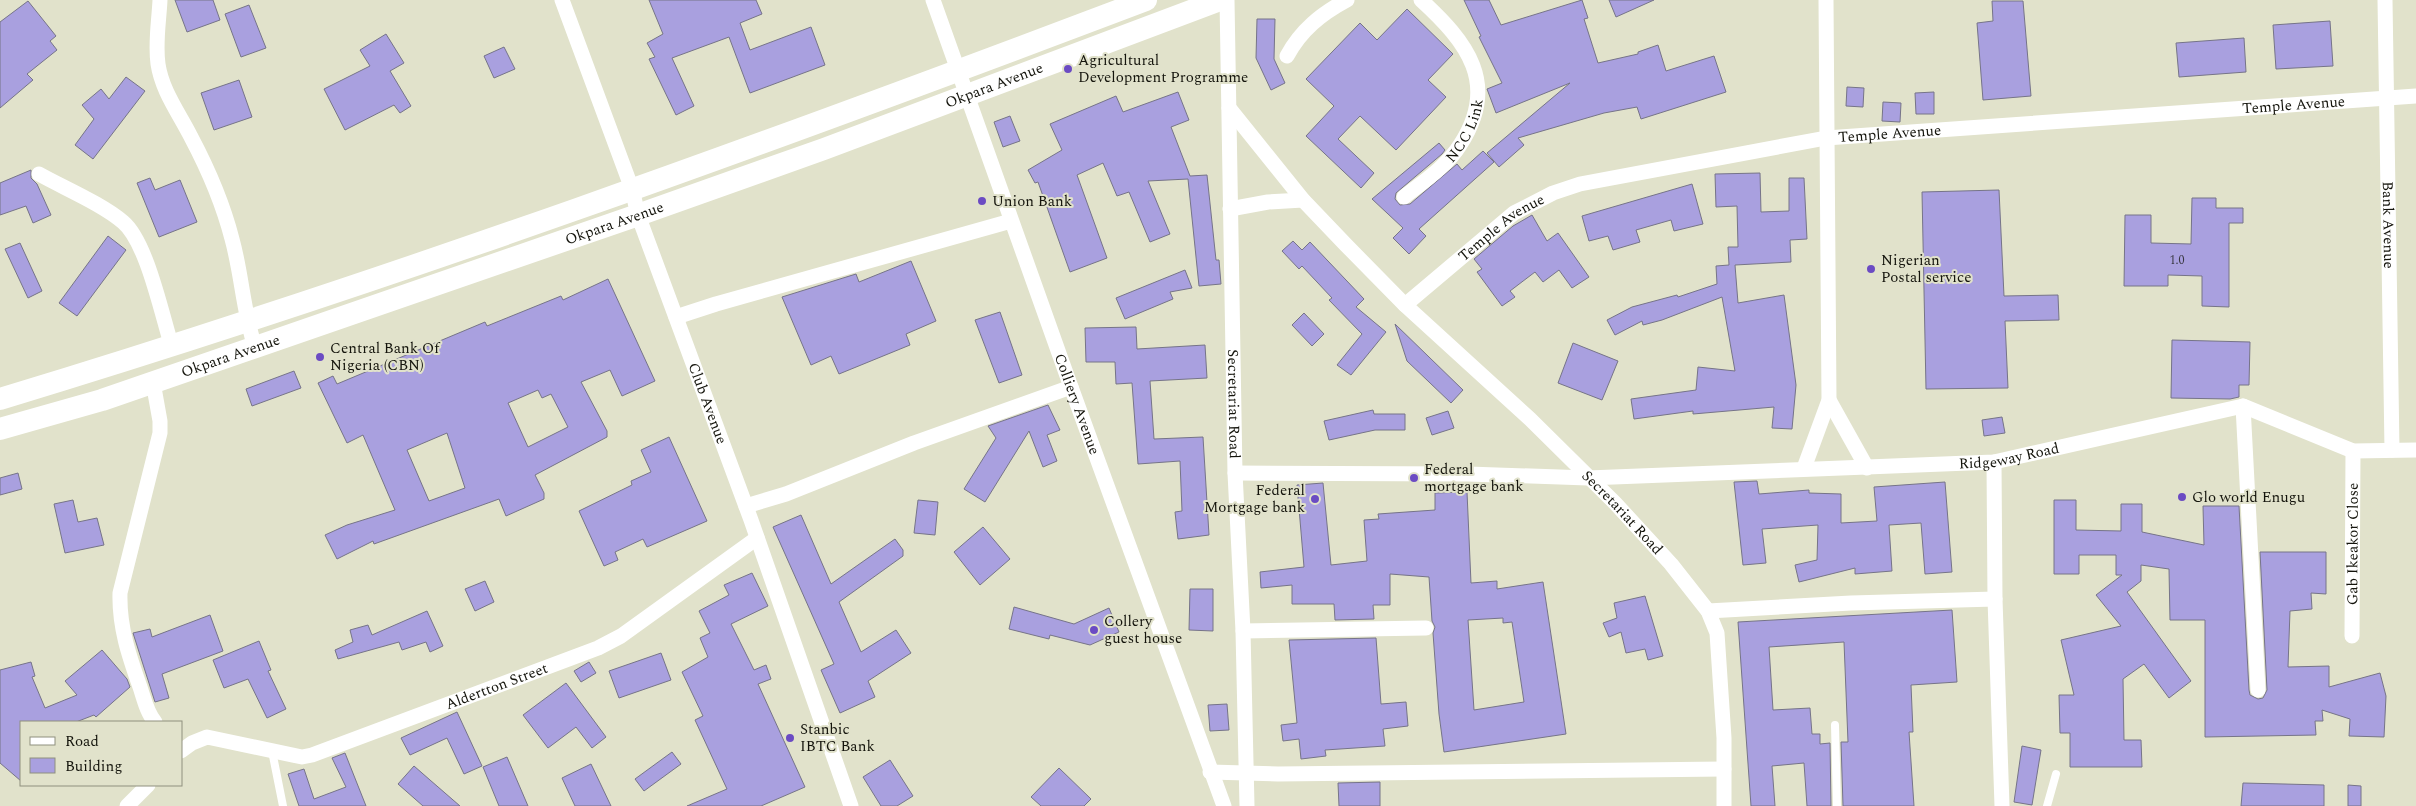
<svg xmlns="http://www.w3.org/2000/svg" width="2416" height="806" font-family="Spectral,serif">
	<rect width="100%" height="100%" fill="#e1e2cb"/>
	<path fill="#a9a0df" stroke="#767488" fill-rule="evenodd" d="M175,0H213L220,20L187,32Z
		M649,0H756L762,14L740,23L750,50L811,27L825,65L750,93L729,37L672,58L694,106L676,115L649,59L655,57L647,43L663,34Z
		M1464,0H1489L1501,25L1582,0L1588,18L1584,19L1598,63L1638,54V52L1658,45L1666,71L1714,56L1726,92L1641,119L1637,107L1604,113L1518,138L1524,145L1499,167L1487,153L1570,83L1496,113L1487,89L1502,83L1479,37L1481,36Z
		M1609,0H1654L1616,17Z
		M28,1L56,36L50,41L57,50L27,74L33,80L0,108V22Z
		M1992,1H2023L2031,96L1983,100L1977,23L1993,21Z
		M249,5L266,48L241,57L225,14Z
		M1407,9L1453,54L1428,80L1446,97L1396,150L1360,116L1338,139L1374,173L1361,188L1306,136L1334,106L1306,79L1360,23L1377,40Z
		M1257,19H1275L1274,59L1285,83L1271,90L1256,58Z
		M2330,21L2333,66L2276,69L2273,25Z
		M386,34L404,63L390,71L411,106L400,113L394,105L345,130L324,89L370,66L360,50Z
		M2244,38L2246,72L2179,77L2176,43Z
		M504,47L515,69L494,78L484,56Z
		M126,77L145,91L93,159L75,145L94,119L82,105L101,89L109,99Z
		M239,80L252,117L214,130L201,93Z
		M1847,87L1864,88L1863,107L1846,106Z
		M1178,92L1189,120L1171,127L1190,176L1207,175L1216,260H1219L1221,284L1199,286L1188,179L1148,181L1170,234L1150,242L1129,192L1117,196L1103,163L1077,175L1107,258L1070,272L1038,182L1035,183L1028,170L1062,150L1050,124L1116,96L1123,112Z
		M1934,92V114H1916L1915,93Z
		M1883,102L1901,103L1900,122L1882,121Z
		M1010,116L1020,141L1003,147L994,122Z
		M1439,143L1445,150L1442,154L1396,193L1395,199L1400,205L1410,204L1457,164L1462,170L1483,151L1494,162L1419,229L1426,236L1409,254L1393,238L1403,228L1372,199Z
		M31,170V178L37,184L51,215L33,223L26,206L0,215V183Z
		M1760,173L1761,212L1789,211V178H1804L1807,239L1790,240L1791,262L1735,265L1738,303L1784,295L1796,385L1792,429L1772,428L1774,407L1693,414V411L1634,419L1631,399L1696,390L1698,367L1735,371L1722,297L1662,320L1643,325L1642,321L1615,335L1607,320L1632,307L1677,295L1678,297L1717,284L1716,266L1729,265L1728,247H1738L1737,206L1716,207L1715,174Z
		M150,178L155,190L180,180L197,222L159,237L137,183Z
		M1692,184L1703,224L1674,231L1671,220L1636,230L1640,242L1613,250L1608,236L1589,241L1582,216Z
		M1999,190L2004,296L2058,295L2059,320L2005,321L2008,388L1926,389L1922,192Z
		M2192,198H2216V208H2243V223H2229V307L2202,306V276L2168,275V286H2124L2125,215H2151V243L2191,244Z
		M1532,215L1547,241L1558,233L1589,277L1572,288L1559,270L1543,282L1535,272L1510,291L1515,297L1502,306L1477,272L1482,269L1474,259L1513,226Z
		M108,236L126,250L77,316L59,303Z
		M1293,241L1302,250L1310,242L1364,299L1356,307L1386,332L1351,375L1337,365L1362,334L1329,300L1332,298L1302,266L1299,269L1282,251Z
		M20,243L42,291L28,298L5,249Z
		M911,261L936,321L906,334L910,345L839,374L831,356L811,365L782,297L856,274L859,282Z
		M1185,270L1192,288L1170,292L1173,299L1125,319L1116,298Z
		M608,279L655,381L622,396L610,370L581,382L607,431V437L535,475L544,493V499L506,516L499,499L374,544L373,541L337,559L325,535L347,525L395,510L363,435L347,443L318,383L333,376L337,384L485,322L487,326L561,296L563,300ZM538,390L542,398L551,394L568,427L528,447L508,403ZM447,433L465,488L429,501L407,450Z
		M1000,312L1022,375L999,383L975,320Z
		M1304,313L1324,334L1312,346L1292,325Z
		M1395,324L1463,390L1451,403L1407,361Z
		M1136,327L1137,349L1205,345L1207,378L1150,381L1154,439L1203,437L1209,535L1178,539L1175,512L1182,511L1180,461L1138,464L1132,383L1116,384L1115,362H1086L1085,328Z
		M2172,340L2250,342L2249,385H2239V397L2230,399L2171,398Z
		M1573,343L1618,361L1602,400L1558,383Z
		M294,371L301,388L252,406L246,389Z
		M1048,405L1060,430L1047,435L1057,461L1043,467L1029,431L985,502L964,489L996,438L988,426Z
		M1373,410L1374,414H1405V430H1375L1329,440L1324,421Z
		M1448,411L1454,428L1432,435L1426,418Z
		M2002,417L2005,433L1984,436L1982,420Z
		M669,437L707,521L647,547L643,539L615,552L618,560L604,566L579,511L632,485L631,481L651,472L641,450Z
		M18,473L22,489L0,495V478Z
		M1757,481L1759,494L1809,490V493L1841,494V523L1877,521L1874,487L1945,482L1952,572L1925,574L1921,523L1889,525L1892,571L1855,574V568L1799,582L1795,565L1817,560L1818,525L1762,529L1766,563L1743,565L1734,482Z
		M1323,483L1331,565L1367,561L1364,520L1379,519L1378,514L1435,510V493L1467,492L1471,583L1497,581V589L1543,582L1566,734L1444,752L1439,714L1433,633L1435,627L1432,621L1429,577L1390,574V605H1373L1374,619L1335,620L1334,604H1292V585L1261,588L1260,572L1304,567L1297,485ZM1503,618V623L1512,622L1524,702L1474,710L1468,620Z
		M73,500L78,522L97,518L104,545L65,553L54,504Z
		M918,500L938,502L935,535L914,533Z
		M2054,500H2076V530L2121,531V504H2142V532L2204,545L2203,506H2239L2249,690L2250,695L2258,699L2263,698L2267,690L2260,552H2326V594L2311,593L2312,609L2290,611L2288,667L2329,666V687L2380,673L2386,696L2384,737L2349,736L2350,719L2322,710L2323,721H2315L2316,735L2205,737V620H2170L2169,569L2141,565V581L2127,592L2191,681L2169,698L2144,664L2123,679L2124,740H2141L2142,767H2070V733H2060L2059,695H2074L2061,640L2121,626L2096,595L2122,575H2116V555H2079V574H2054Z
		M801,515L831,584L895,539L903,550V556L839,602L861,652L896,630L911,653L868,681L875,697L840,713L821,670L834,664L773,527Z
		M983,527L1010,559L980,585L954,552Z
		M752,573L768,606L731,624L754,670L766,665L771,679L758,684L805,787L761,806H687L727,789L695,720L703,716L682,672L708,657L700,638L710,633L699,611L729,595L724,585Z
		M485,581L494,602L475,611L465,589Z
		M1190,589H1213V631L1189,630Z
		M1645,596L1663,656L1648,660L1645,649L1626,653L1621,632L1609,637L1603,623L1617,618L1614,603Z
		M1014,607L1074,624L1109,608L1119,632L1090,645L1050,635L1049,639L1009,629Z
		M1952,610L1957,682L1911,685L1913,732H1909L1914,806H1843L1841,742H1848L1844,642L1769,647L1773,710L1810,708L1812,734H1820V744L1830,743L1831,806H1807L1804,763L1772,766L1775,806H1751L1738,622Z
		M427,611L443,646L430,652L426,642L402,650L399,642L338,659L335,650L353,642L350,630L368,625L372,635Z
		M210,615L223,651L162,674L169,698L155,702L133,633L150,629L152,637Z
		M1376,638L1381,704L1406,702L1408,726L1383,729L1385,746L1325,750L1326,756L1301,759L1299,739L1283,741L1281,725L1297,723L1289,640Z
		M259,641L271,670L268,671L286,709L267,718L248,679L224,688L213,660Z
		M102,650L127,679L130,687L96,717L94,715L76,722H21V781L0,763V670L31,662L35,676L32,677L45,708L77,695L65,681Z
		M661,653L671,680L619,698L609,671Z
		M589,662L596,673L581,682L574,671Z
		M566,683L606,737L592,748L576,727L548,748L523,715Z
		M1227,704L1229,730L1210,731L1208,705Z
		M457,712L482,766L464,774L447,738L410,755L401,738Z
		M2022,746L2041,750L2032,805L2014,802Z
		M672,752L681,764L644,791L635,779Z
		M345,753L366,806H299L288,774L304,769L314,799L346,787L332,758Z
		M507,757L528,806H499L483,767Z
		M890,760L913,796L897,806H881L863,777Z
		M591,764L611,806H575L562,778Z
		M414,766L430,780L460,806H423L398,784Z
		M1059,768L1091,799L1084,806H1041L1031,797Z
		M1380,782V806H1339L1338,783Z
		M2243,783L2324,785V806H2241Z
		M2348,785L2361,786V806H2348Z"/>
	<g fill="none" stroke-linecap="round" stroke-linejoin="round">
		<path stroke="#fff" stroke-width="8" d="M1835,725L1837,806
			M272,751L283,806
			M2047,806L2056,774"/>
		<g stroke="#fff" stroke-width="15">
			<path d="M160,0C159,21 155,43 158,64C162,91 179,113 191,137C208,169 223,204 232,239C242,275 243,311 255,347"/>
			<path id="s1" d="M562,0L632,189L638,215L751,520L851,806"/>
			<path id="s2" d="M933,0L1071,387L1224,806"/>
			<path id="s3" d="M1227,0L1235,473L1243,631L1247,806"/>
			<path id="s4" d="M2385,0L2392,450"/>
			<path d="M1287,56C1301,30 1321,14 1347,0"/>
			<path id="s5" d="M1229,108L1303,200L1346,245L1405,305L1530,419L1615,503L1671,564L1708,611L1717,633L1724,738V806"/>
			<path d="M39,174C64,188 102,204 123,222C147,242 162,316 172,347"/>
			<path id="s6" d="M1404,197C1423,182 1447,166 1460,145C1500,84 1467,42 1421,0"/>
			<path d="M1230,209L1268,202L1303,200"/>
			<path id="s7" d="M1405,305L1514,213L1553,193L1580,184L1826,138L2416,96"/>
			<path d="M676,317L716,304L1011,221"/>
			<path d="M153,382L160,421V433L120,593C119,627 129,656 140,687C144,699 147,713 155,722"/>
			<path d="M1829,400L1867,468"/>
			<path d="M2243,406L2258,690"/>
			<path d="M1994,462L1995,599L2002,806"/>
			<path d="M1804,468L1829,400L1826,0"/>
			<path id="s8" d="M1235,473L1468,474L1588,478L1994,462L2243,406L2353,451L2416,450"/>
			<path d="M746,506L786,494L914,443L1071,387"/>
			<path d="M1708,611L1851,603L1995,599"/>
			<path d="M1243,631L1426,628"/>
			<path id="s9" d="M2352,636L2353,451"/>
			<path id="s10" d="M181,751L192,743L207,737L302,757L312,755L598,648L621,636L757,538"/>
			<path d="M1210,772L1278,774L1724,769"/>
			<path d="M127,806L148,785"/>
		</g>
		<g stroke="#fff" stroke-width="22">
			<path d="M0,399C387,282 768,143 1146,0"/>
			<path id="s11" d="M0,429L102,400L638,215L824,149L1220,0"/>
		</g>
	</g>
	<g fill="#6b4bc3" stroke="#e1e2cb" stroke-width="2">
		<circle cx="1068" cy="69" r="5"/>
		<circle cx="982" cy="201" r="5"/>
		<circle cx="1871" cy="269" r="5"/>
		<circle cx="320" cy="357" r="5"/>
		<circle cx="1414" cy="478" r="5"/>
		<circle cx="2182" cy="497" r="5"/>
		<circle cx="1315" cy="499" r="5"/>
		<circle cx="1094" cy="630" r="5"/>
		<circle cx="790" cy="738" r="5"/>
	</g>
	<g text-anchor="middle" stroke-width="4" stroke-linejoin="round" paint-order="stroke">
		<g font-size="12" fill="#393741">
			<text x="2177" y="264">1.0</text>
		</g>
		<g font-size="15" fill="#14140c" stroke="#e1e2cb" text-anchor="start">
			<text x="1078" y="65">Agricultural<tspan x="1078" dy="17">Development Programme</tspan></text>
			<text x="992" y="206">Union Bank</text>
			<text x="1881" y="265">Nigerian<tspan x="1881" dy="17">Postal service</tspan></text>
			<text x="330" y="353">Central Bank Of<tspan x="330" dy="17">Nigeria (CBN)</tspan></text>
			<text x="1424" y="474">Federal<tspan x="1424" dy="17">mortgage bank</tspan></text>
			<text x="1305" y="495" text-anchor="end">Federal<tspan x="1305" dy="17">Mortgage bank</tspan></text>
			<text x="2192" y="502">Glo world Enugu</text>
			<text x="1104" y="626">Collery<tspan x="1104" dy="17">guest house</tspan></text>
			<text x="800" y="734">Stanbic<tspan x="800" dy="17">IBTC Bank</tspan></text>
		</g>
		<g font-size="15" fill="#14140c" stroke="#e1e2cb">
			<text dy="5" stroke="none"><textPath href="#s11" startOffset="1052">Okpara Avenue</textPath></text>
			<text dy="5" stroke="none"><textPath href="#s7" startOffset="934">Temple Avenue</textPath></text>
			<text dy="5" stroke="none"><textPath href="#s6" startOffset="92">NCC Link</textPath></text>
			<text dy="5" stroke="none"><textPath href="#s7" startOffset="529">Temple Avenue</textPath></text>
			<text dy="5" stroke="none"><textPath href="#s11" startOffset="648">Okpara Avenue</textPath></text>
			<text dy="5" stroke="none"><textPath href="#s4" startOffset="225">Bank Avenue</textPath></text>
			<text dy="5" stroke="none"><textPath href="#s7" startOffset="124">Temple Avenue</textPath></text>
			<text dy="5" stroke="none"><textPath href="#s11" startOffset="242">Okpara Avenue</textPath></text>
			<text dy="5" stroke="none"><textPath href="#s1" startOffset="429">Club Avenue</textPath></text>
			<text dy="5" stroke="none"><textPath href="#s3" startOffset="404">Secretariat Road</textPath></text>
			<text dy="5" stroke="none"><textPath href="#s2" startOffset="429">Colliery Avenue</textPath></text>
			<text dy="5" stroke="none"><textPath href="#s8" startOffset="775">Ridgeway Road</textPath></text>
			<text dy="5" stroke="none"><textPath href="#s5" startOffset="565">Secretariat Road</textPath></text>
			<text dy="5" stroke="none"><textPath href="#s9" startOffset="92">Gab Ikeakor Close</textPath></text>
			<text dy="5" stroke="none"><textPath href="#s10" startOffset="334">Aldertton Street</textPath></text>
		</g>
	</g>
	<rect x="20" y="721" width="162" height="65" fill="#e1e2cb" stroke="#8f907f"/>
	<rect x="30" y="737" width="25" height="8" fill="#ffffff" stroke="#8f907f"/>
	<text x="65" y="746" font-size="15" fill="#14140c">Road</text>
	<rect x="30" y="758" width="25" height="15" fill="#a9a0df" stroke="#8f907f"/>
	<text x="65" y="771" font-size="15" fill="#14140c">Building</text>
</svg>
